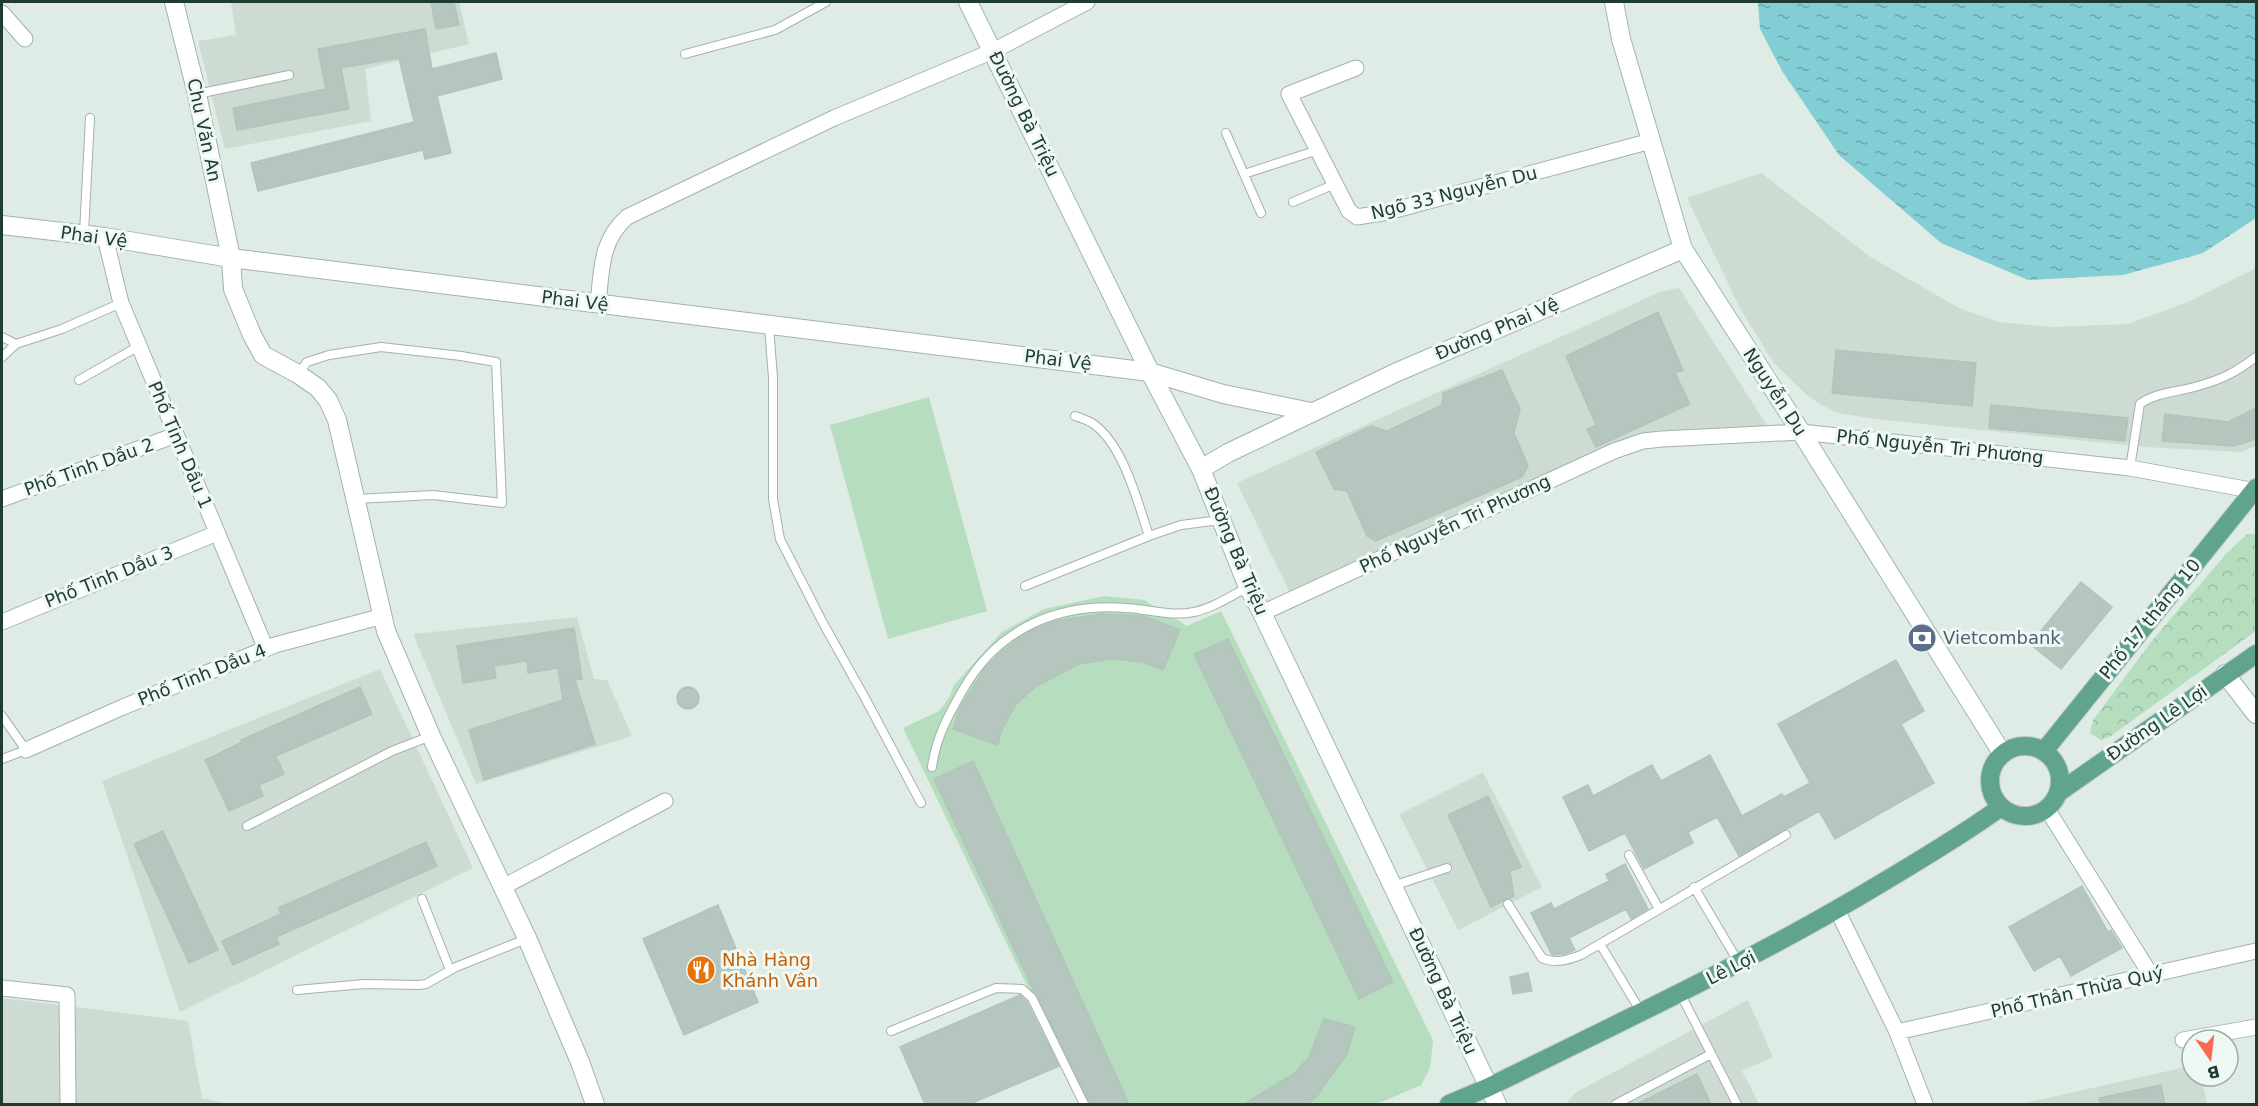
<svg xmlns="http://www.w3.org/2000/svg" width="2258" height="1106" font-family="'DejaVu Sans',sans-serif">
	<defs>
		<pattern id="park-crowns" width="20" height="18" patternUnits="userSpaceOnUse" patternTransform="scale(1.5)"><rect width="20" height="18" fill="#b6debe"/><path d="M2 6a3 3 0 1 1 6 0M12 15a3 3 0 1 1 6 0" fill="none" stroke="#9cbfa4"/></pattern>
		<pattern id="water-ripples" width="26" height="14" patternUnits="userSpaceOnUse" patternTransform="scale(1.5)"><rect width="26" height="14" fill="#83ced4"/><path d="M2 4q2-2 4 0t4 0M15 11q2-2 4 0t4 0" fill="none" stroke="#6ba8ad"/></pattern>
	</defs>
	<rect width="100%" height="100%" fill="#dfebe5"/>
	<path fill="#cddbd3" d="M231,2H459L469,44L365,69L371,121L225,149L198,41L236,35Z
		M1761,173L1872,258L1959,308L1998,322L2051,327L2128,324L2190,301L2256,268V446L2240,452L2145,447L1884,420L1837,413L1822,405L1808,396L1773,362L1740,308L1687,198Z
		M1679,288L1768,427L1689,432L1657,430L1290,593L1237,483L1660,292Z
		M577,617L594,679L607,680L632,736L476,784L413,634Z
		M380,669L473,868L180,1012L102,781Z
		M1483,772L1542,887L1458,930L1399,814Z
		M2,998L188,1021L202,1098L230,1104H3Z
		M1748,1000L1773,1057L1742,1071L1759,1104H1566L1575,1093Z
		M2190,1066L2192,1076H2197L2203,1084L2207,1104H2021Z"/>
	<path fill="url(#park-crowns)" d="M2247,534H2256V631L2111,736L2101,740L2090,733L2093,720L2151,642L2225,555Z"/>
	<path fill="#b6debe" d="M929,397L987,611L888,639L830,425Z
		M1104,596L1144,600L1187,626L1221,611L1433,1040L1430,1068L1421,1085L1377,1104H1084L903,728L939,711L949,698L954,685L1002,632L1044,609Z"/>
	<path fill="url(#water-ripples)" d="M1758,2H2256V218L2203,253L2123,275L2028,280L1941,243L1839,155L1782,71L1760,29Z"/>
	<path fill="#b4c6bd" stroke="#b1c5bb" stroke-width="1.5" d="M431,2H454L459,25L436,29Z
		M425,29L432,69L496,53L502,79L437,96L451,153L425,159L423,150L258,191L251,163L414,122L399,58L341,68L349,109L237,130L233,108L326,89L318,49Z
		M1658,312L1683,370L1675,373L1690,404L1596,447L1587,429L1596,425L1566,356Z
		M1836,350L1976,363L1972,406L1832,393Z
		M1502,370L1520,409L1514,433L1528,466L1522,477L1376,541L1367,536L1347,491L1334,489L1316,452L1371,426L1387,431L1442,405L1443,393Z
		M1991,405L2128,418L2125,441L1989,428Z
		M2256,408V439L2234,446L2162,441L2165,414L2228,422Z
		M2081,582L2112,607L2061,669L2030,644Z
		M1101,614L1144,616L1180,630L1163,670L1143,662L1124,660L1110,659L1079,664L1037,686L1016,704L1001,732L998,745L953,729L960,708L983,671L999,654L1016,640L1035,629L1056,621Z
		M574,628L582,679L575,680L595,744L484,780L469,730L563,700L558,668L528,673L527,661L494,666L496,678L463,683L457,646Z
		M1228,639L1393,982L1359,999L1194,654Z
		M1896,660L1924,711L1901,724L1934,783L1835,839L1819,811L1739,856L1717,817L1688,832L1693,843L1644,869L1625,833L1589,851L1563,797L1588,785L1593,796L1652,765L1661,781L1710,755L1742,816L1782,794L1784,797L1810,783L1778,724Z
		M677 698a11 11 0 1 1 22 0a11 11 0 1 1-22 0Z
		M360,687L372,714L276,756L284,774L259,785L263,796L229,811L205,760L242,742L241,740Z
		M973,761L1129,1104H1090L1037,995L1032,990L1033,989L934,779Z
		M1488,796L1521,867L1510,871L1514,896L1491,907L1448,815Z
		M163,831L218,950L189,963L134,844Z
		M426,842L437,866L276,937L279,944L233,965L222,941L281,914L278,908Z
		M1625,864L1648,909L1631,919L1626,909L1569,938L1575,950L1565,954L1552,955L1531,913L1551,903L1554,909L1609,881L1606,874Z
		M2082,886L2108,932L2111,930L2122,948L2071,976L2060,956L2034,971L2009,927Z
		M718,905L758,1002L684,1035L643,939Z
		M1528,973L1532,991L1513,994L1510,977Z
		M1020,995L1027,1002L1059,1066L970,1104H925L900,1047Z
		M1324,1019L1355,1027L1347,1054L1317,1096L1307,1104H1244L1295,1073L1309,1057Z
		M1697,1074L1711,1104H1637Z
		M2161,1085L2165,1104H2100L2099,1098Z"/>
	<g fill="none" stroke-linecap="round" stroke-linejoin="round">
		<g stroke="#a2b3ac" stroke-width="10">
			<path id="service" d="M685,54L775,30L826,2
				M197,94L289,75
				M1226,133L1261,213
				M1244,174L1318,150
				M1293,202L1335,184
				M84,233L90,118
				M769,326L773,378V499L780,539L823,623L865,698L921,803
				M2,337L16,344
				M2,357L16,344L62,329L121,303
				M298,374L307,362L329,355L381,347L461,356L496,362L502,503L433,495L356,499
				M79,380L139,346
				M1075,416C1081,418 1087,420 1092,423C1123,443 1138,503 1149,536
				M2130,468L2140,404C2156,392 2179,392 2198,386C2223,379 2236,372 2256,357
				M1025,586L1149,536L1181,525L1220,520
				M2,716L26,750L2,759
				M932,767C936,737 949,714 964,688C999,628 1058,603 1126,608C1149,609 1171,617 1194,612C1213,608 1231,596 1248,587
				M247,826L392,751L431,736
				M1629,855L1659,909
				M1393,886L1447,868
				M1694,887L1739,963
				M422,899L450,970
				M1508,904L1542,958C1555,964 1568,960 1581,955L1786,835
				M1600,944L1641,1012
				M297,990L364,984L418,985L426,984L456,967L526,939
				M1680,993L1737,1104
				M891,1031L996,988L1022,989L1032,998L1084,1104
				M1616,1104L1711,1054"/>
		</g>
		<g stroke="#a2b3ac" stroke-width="17">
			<path id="minor" d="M2,13L25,39
				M1356,68L1289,94L1349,211L1357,217L1388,212L1651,141
				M105,237L121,303L266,649
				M598,303C602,270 600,241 627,217L834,118L993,51L1087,2
				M2,499L176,435
				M1262,613L1614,451L1643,441L1662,439L1801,432L2130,468L2256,491
				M2,622L217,533
				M26,750L123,707L275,645L383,616
				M2047,809L2151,975
				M503,887L665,801
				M1837,910L1897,1032L1925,1104
				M2,988L67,995L68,1104
				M1897,1032L2256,951
				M2183,1040L2256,1027"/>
		</g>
		<g stroke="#a2b3ac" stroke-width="20">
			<path id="tertiary" d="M174,2L197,94L231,258L233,289L252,335L263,355L298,374L318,388L328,400L337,420L386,631L431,736L527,938L580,1062L595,1104
				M2,225L105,237L231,258L1150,372L1223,394L1311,412
				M1201,469L1228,453L1395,373L1683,249
				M2225,674L2256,714"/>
		</g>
		<g stroke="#9db8ac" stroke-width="20">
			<path id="secondary" d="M968,2L1150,372L1201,469L1248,587L1262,613L1497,1104
				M1614,2L1621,39L1683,249L1801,432L2002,753"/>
		</g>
		<g stroke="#c0c8c6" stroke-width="20">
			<path id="primary" d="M1990 781a35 35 0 1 1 70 0a35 35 0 1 1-70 0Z
				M2044,751L2256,488
				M2058,793L2256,654
				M1449,1104L1489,1087C1622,1021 1758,958 1885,881C1925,857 1964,834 2001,807"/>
		</g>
		<use href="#service" stroke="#fff" stroke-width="8"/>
		<use href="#minor" stroke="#fff" stroke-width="15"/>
		<use href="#tertiary" stroke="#fff" stroke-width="18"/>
		<use href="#secondary" stroke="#fff" stroke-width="18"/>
		<use href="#primary" stroke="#60a48d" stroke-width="18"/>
	</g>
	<defs>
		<g id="bank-disc" transform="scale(1.5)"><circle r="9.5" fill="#5c6f8a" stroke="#eff8f3"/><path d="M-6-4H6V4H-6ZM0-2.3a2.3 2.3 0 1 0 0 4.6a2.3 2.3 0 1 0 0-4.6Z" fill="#fff"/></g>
		<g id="restaurant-disc" transform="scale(1.5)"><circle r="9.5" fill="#e8710a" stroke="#eff8f3"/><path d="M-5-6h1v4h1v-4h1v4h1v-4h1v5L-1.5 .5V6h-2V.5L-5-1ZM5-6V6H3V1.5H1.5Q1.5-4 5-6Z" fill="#fff"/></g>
	</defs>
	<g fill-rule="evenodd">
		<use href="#bank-disc" x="1922" y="638"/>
		<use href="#restaurant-disc" x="701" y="970"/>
	</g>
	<g text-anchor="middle" stroke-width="6" stroke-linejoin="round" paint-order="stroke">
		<g font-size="18" fill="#1f3c32" stroke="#eff8f3">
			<text transform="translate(1024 114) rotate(64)" y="6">Đường Bà Triệu</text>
			<text transform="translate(204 130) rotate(78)" y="6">Chu Văn An</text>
			<text transform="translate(1454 193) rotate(-14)" y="6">Ngõ 33 Nguyễn Du</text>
			<text transform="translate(94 237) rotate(8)" y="6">Phai Vệ</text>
			<text transform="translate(575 301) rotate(7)" y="6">Phai Vệ</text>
			<text transform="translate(1497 329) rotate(-23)" y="6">Đường Phai Vệ</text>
			<text transform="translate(1058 360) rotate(7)" y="6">Phai Vệ</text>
			<text transform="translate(1775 392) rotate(57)" y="6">Nguyễn Du</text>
			<text transform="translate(180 445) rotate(67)" y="6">Phố Tinh Dầu 1</text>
			<text transform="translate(1940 447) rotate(6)" y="6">Phố Nguyễn Tri Phương</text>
			<text transform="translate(89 467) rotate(-20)" y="6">Phố Tinh Dầu 2</text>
			<text transform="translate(1455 524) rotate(-25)" y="6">Phố Nguyễn Tri Phương</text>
			<text transform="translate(1236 551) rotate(67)" y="6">Đường Bà Triệu</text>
			<text transform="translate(109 577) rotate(-22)" y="6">Phố Tinh Dầu 3</text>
			<text transform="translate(2150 619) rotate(-51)" y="6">Phố 17 tháng 10</text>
			<text transform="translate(202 675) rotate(-22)" y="6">Phố Tinh Dầu 4</text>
			<text transform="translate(2157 723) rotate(-35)" y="6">Đường Lê Lợi</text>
			<text transform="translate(1731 968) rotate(-27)" y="6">Lê Lợi</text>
			<text transform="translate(1443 991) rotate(65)" y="6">Đường Bà Triệu</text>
			<text transform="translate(2077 992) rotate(-13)" y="6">Phố Thân Thừa Quý</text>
		</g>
		<g font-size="18" fill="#4e5e75" stroke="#eff8f3" text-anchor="start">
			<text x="1943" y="644">Vietcombank</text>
		</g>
		<g font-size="18" fill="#c56008" stroke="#eff8f3" text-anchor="start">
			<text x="722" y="966">Nhà Hàng<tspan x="722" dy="21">Khánh Vân</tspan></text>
		</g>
	</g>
	<rect width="2258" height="1106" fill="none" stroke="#1f3c32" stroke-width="6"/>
	<g transform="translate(2210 1058) rotate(166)"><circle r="28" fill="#eff8f3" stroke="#9cada6" stroke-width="1.5"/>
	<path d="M0-4.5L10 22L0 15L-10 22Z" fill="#fb6a4e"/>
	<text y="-9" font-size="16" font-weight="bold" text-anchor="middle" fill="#1f3c32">B</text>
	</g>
</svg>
